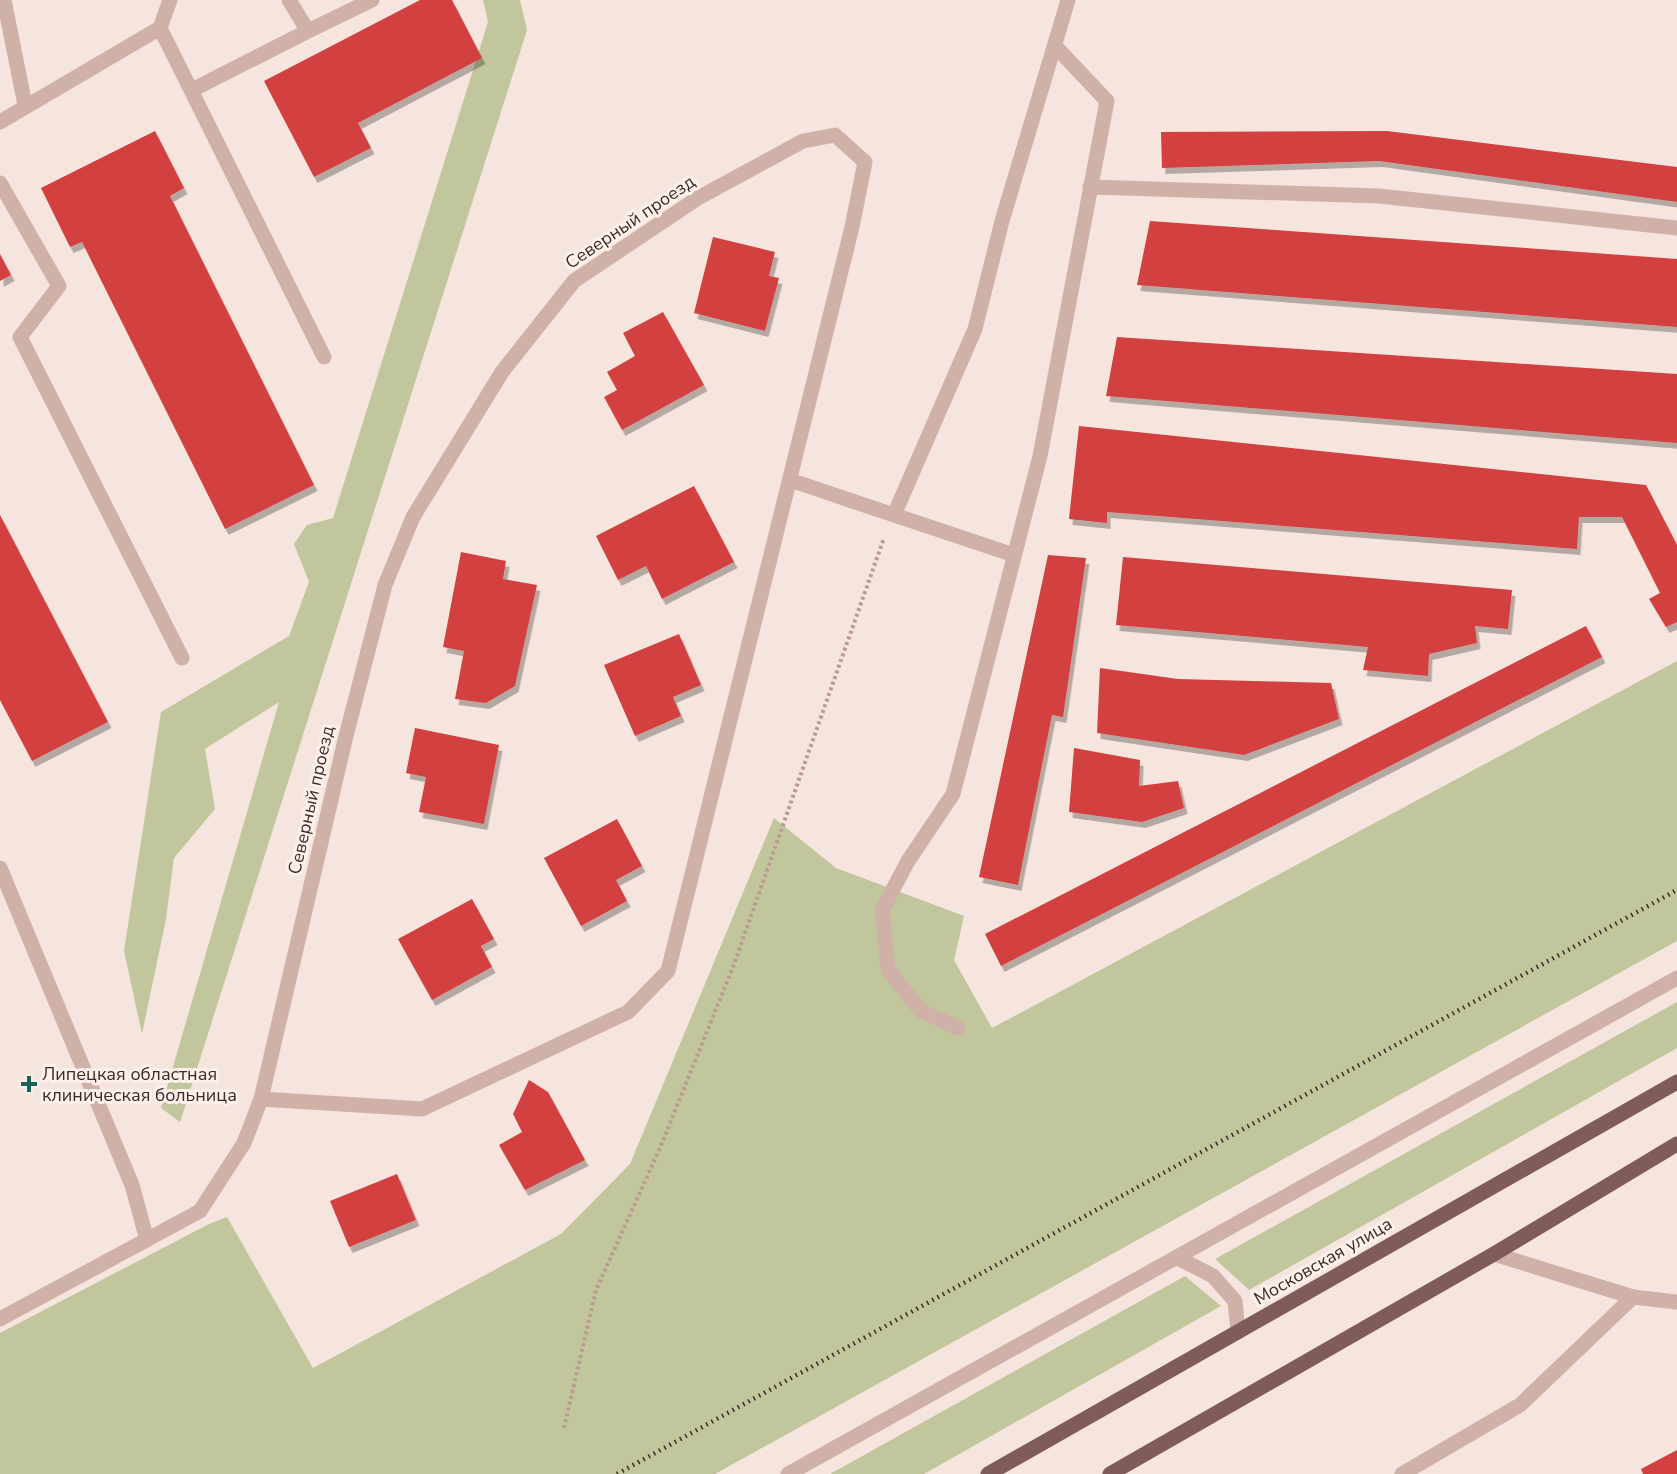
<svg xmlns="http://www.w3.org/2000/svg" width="1677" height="1474" font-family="'Nunito Sans',sans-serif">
	<defs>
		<filter id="shadow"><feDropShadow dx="3.5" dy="6" stdDeviation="0" flood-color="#0004"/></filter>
	</defs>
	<rect width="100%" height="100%" fill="#f5e5de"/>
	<path fill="#c2c69c" d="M483,0H520L527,30L180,1122L161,1108L279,702L205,749L215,809L174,858L166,919L142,1034L124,951L161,712L289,636L309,582L294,544L307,525L333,518L488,22Z
		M1677,661V941L715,1474H0V1333L209,1224L227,1217L313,1368L561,1234L630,1164L774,818L836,868L964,916L954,960L992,1028Z
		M1677,1002V1048L1249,1290L1215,1259Z
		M1185,1276L1221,1306L924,1474H830Z"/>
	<path fill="#d2403f" filter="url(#shadow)" d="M420,0H452L482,58L358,123L371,148L314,177L264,81Z
		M155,131L184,188L170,196L314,485L225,529L82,242L70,247L41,188Z
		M1387,131L1677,167V202L1379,161L1162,168L1161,132Z
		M1150,221L1677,259V327L1137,285Z
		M713,237L775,252L769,276L779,278L765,331L694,313Z
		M0,254L11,275L0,281Z
		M663,312L704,385L622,430L604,397L617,390L607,372L635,356L623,333Z
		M1117,337L1677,374V443L1106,396Z
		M1079,426L1646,485L1677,545V622L1666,627L1649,599L1660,593L1622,517H1579L1577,549L1107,512V523L1069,519Z
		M694,486L734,562L662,599L646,566L618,580L596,536Z
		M0,515L108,722L32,761L0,700Z
		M461,552L506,561L503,579L537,585L515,686L486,703L455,699L464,651L443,647Z
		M1048,555L1086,558L1063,717L1052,715L1018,885L979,877Z
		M1123,557L1512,590L1508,629L1475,626L1477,643L1429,654L1428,676L1363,670L1368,647L1116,625Z
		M1586,626L1602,657L1001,966L985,934Z
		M679,634L701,685L673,697L681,716L635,736L604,665Z
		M1100,668L1178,679L1331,683L1339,719L1244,755L1097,733Z
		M415,728L499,745L484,824L419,812L426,777L406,773Z
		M1074,748L1140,760L1139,786L1178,781L1184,808L1142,822L1069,812Z
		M617,819L642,866L616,880L627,901L581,926L544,858Z
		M472,899L494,939L481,946L492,967L432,1000L398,939Z
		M529,1080L548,1092L585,1160L525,1190L499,1145L522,1132L513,1114Z
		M397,1174L416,1220L349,1247L330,1201Z
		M1677,1450V1474H1643L1641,1469Z"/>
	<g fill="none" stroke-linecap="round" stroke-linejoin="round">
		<path stroke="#bb9a92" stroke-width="4" stroke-dasharray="3 3" stroke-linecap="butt" d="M564,1428L596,1290L660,1148L733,967L884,538"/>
		<path stroke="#cfb1a8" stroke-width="15" d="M4,0L25,105
			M289,0L308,31L372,0
			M160,28L170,0
			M192,90L308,31
			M0,122L160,28L324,357
			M0,183L59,286L20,337L182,658
			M1090,187L1379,196L1677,228
			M894,515L1014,555
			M0,868L132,1185L147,1240
			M958,1028L921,1011L888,970L882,910L908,861L953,794L1040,456L1107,101L1056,47
			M1494,1254L1633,1297L1677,1302
			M0,1319L200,1211L244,1143L261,1099
			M1402,1474L1520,1405L1633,1297"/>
		<path stroke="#cfb1a8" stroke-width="15" d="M835,135L865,162L852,227L668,971L628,1012L422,1109L261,1099L345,740L385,585L413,517L502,372L574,281L698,198L803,141Z
			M790,480L894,515L975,329L1002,221L1068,0
			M1178,1258L1213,1276L1235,1301L1238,1332
			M788,1474L1677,978"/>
		<path stroke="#7f5c59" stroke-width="15" d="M988,1474L1677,1082
			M1110,1474L1494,1254L1677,1144"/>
		<path stroke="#3b2a29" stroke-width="4.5" stroke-dasharray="1.5 4.5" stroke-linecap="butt" d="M617,1474L1677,890"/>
	</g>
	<path fill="#196256" stroke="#fcf0eb" stroke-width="2" d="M26 1075h6v6h6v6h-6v6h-6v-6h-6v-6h6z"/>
	<g text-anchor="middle" stroke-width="6" stroke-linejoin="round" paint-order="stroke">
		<g font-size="18" fill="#3b2a29" stroke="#fcf0eb">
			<text transform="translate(630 222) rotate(-34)" y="6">Северный проезд</text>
			<text transform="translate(311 800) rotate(-77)" y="6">Северный проезд</text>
			<text transform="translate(1323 1261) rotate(-30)" y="6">Московская улица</text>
		</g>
		<g font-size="18" fill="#3b2a29" stroke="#fcf0eb" text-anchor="start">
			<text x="42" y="1080">Липецкая областная<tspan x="42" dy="21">клиническая больница</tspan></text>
		</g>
	</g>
</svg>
